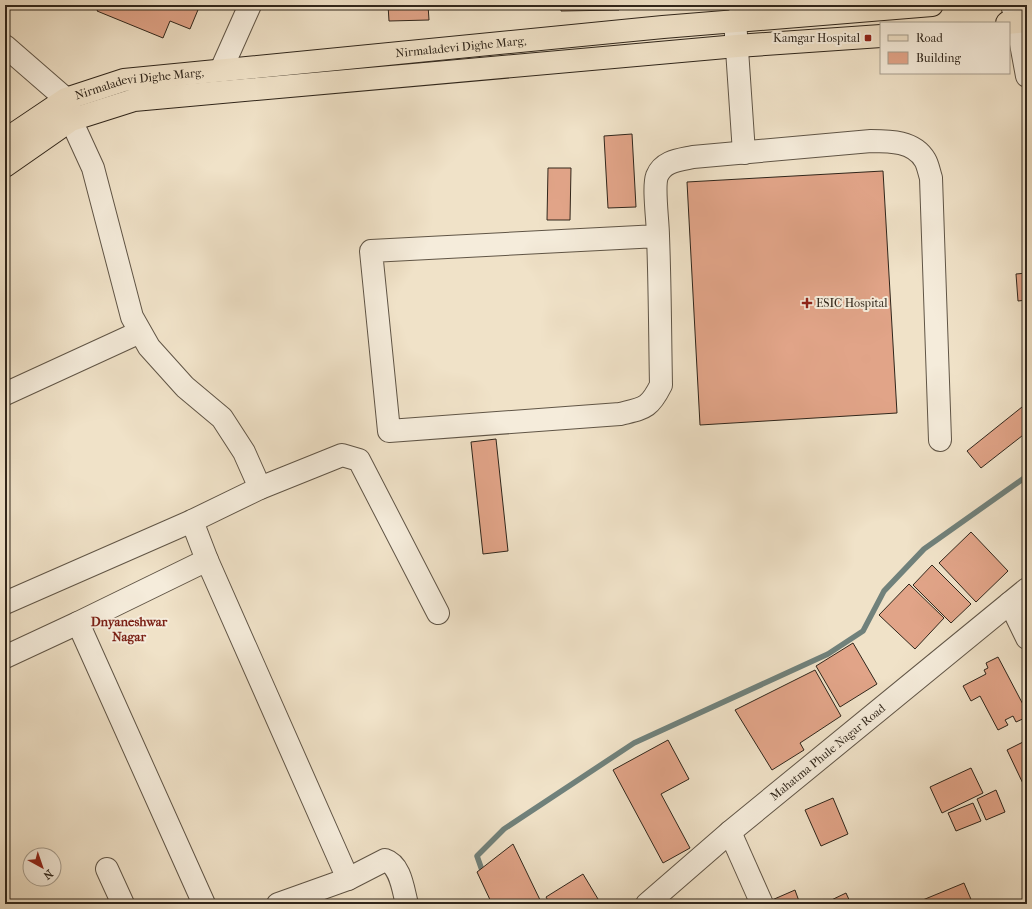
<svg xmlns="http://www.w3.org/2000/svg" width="1032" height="909" font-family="'IM FELL French Canon',serif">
	<rect width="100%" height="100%" fill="#f0e2c8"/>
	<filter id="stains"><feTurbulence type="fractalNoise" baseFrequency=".005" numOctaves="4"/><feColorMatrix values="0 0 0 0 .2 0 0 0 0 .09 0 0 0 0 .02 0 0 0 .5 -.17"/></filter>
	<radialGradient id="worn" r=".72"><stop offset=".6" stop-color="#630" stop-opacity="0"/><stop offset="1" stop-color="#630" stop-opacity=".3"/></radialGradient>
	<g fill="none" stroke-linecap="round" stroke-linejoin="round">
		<path stroke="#70817b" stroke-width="5.5" d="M484,876L477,856L504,829L634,743L828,654L863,631L884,591L924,549L1027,476"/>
	</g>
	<path fill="#e1a488" stroke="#30261b" d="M100,5H200L190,29L170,21L163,38L97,11Z
		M388,5H428L429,20L389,21Z
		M561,5H619V10L561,11Z
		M632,134L636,207L608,208L604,136Z
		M548,168H571L570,220H547Z
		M883,171L897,413L700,425L687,182Z
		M1027,273V300L1018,301L1016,274Z
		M1027,403V432L981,468L967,451Z
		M496,439L508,551L483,554L471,442Z
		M971,532L1008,571L976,602L939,563Z
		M932,565L971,604L951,623L913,585Z
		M909,584L944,618L915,649L879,615Z
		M853,643L877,684L840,707L816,666Z
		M998,657L1027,712V717L1016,722L1013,716L1005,720L1008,725L998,730L980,696L971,701L963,686L986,674L984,670L988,668L986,663Z
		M815,670L841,716L800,743L804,750L772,770L735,710Z
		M668,740L689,779L661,794L690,848L663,863L613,770Z
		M1027,740V792L1007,750Z
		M971,768L983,793L942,813L930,787Z
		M996,790L1005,812L986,820L977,799Z
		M833,798L848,834L821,846L805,810Z
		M973,803L981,821L956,831L948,813Z
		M513,844L542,904H492L477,872Z
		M583,874L601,904H550L546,897Z
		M964,883L973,904H913Z
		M795,890L800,904H774L772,900Z
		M846,893L851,904H823Z"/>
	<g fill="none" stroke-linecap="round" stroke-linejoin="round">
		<g stroke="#605546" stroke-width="24">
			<g id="minor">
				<path d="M1012,5L1017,22L1027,76"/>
				<path d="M735,20L744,153"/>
				<path d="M5,46L66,99L71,120L93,168L132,317L149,347L185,387L222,418L244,452L260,488"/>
				<path d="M221,70L250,5"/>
				<path d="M658,236L371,251L389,431L620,414C644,408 649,409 661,385C660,335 660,286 658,236C658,222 653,187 657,176C663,161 679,160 693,157L871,141C890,141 914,141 925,160C928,165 929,172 931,178L940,440"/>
				<path d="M5,394L140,332"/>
				<path d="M192,521L207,560"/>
				<path d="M5,603L192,521L260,488L342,455L359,460L438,613"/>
				<path d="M1010,603L1027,638"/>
				<path d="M78,623L207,560L348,879L278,904"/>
				<path d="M5,657L78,623L204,904"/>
				<path d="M730,832L762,904"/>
				<path d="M107,869L123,904"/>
				<path d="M348,879L385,860C401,865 403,890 407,904"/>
				<path id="s1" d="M647,904L730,832L1027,589"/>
			</g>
		</g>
		<g stroke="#30261b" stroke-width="24">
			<g id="major">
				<path d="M1007,23L1027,21"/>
				<path id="s2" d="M5,140L66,99L124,80L663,27L932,5"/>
				<path d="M5,166L71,120L134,100L737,46L881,36"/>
			</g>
		</g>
		<use href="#minor" stroke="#f5ecdb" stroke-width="22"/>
		<use href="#major" stroke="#f0e2c8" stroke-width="22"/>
	</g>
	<g fill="#8f2418" stroke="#f5ecdb" stroke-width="1.5">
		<rect x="864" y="34" width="8" height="8" rx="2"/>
		<path d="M805 297h4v4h4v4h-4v4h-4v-4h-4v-4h4z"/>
	</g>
	<g text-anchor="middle" stroke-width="4" stroke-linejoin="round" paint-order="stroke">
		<g font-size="12" fill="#30261b" stroke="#f5ecdb" text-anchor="end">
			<text x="860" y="42">Kamgar Hospital</text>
			<text x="816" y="307" text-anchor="start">ESIC Hospital</text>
		</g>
		<g font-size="12" fill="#30261b" stroke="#f5ecdb">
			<text dy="4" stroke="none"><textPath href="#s2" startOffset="473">Nirmaladevi Dighe Marg,</textPath></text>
			<text dy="4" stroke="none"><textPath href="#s2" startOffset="149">Nirmaladevi Dighe Marg,</textPath></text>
			<text dy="4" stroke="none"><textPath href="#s1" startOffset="236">Mahatma Phule Nagar Road</textPath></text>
		</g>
		<g font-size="13" font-weight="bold" fill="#7a1f14" stroke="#f5ecdb">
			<text x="129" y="626">Dnyaneshwar<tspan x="129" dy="15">Nagar</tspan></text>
		</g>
	</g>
	<rect width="1032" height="909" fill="none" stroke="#f0e2c8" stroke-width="20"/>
	<rect x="6" y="6" width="1020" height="897" fill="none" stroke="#30261b" stroke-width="2"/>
	<rect x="10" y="10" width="1012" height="889" fill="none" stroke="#30261b"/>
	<rect x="880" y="22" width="130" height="52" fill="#f5ecdb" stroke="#a69d8e"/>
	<rect x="888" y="35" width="20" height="6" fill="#f0e2c8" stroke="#a69d8e"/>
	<text x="916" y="42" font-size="12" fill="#30261b">Road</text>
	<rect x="888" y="52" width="20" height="12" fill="#e1a488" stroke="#a69d8e"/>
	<text x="916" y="62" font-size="12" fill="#30261b">Building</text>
	<g transform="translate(42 867) rotate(140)"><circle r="19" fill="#f5ecdb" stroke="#a69d8e"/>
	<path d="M0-3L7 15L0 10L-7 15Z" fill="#8f2418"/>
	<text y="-6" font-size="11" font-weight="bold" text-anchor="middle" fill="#30261b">N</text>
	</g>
	<rect width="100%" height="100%" filter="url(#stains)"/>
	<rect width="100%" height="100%" fill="url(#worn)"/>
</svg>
